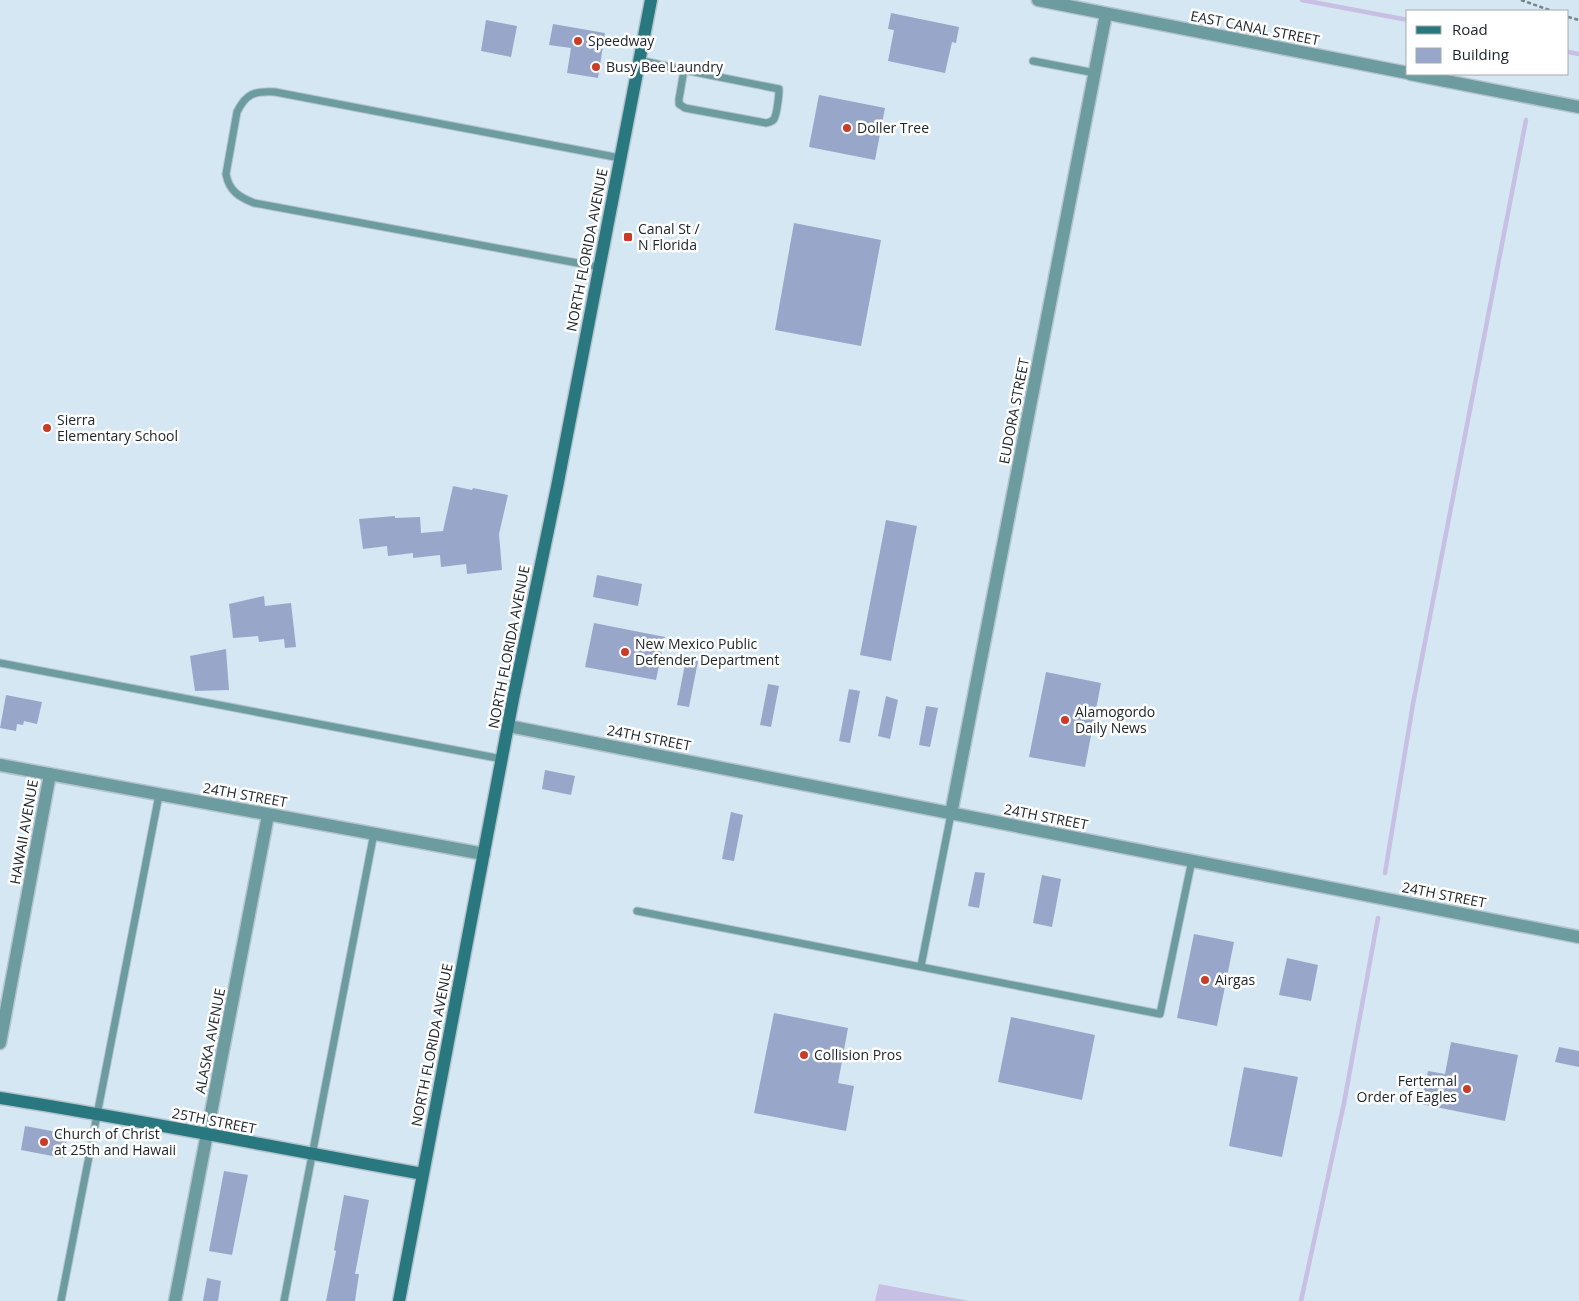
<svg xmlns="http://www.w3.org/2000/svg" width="1579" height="1301" font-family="'Open Sans',sans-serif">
	<rect width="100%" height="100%" fill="#d4e7f2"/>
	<path fill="#c8bfe4" d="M879,1284L969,1301H875Z"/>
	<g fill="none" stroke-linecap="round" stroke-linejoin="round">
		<path stroke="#c8bfe4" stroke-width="4.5" d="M1302,0L1408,20
			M1568,52L1579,54
			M1385,873L1413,704L1526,120
			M1301,1301L1344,1103L1378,918"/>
	</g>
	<path fill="#98a7c9" d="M891,13L959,27L956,43L952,42L945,73L888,61L894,30L888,29Z
		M486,20L517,26L511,57L481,51Z
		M553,24L605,33L598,78L567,73L571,48L549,45Z
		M819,95L885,108L875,160L809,147Z
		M794,223L881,240L861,346L775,330Z
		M453,486L472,490L473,488L508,495L499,534L502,570L467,574L466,564L441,567L440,555L413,558V553L388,556L387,546L363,549L359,519L395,516V518L420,517L421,533L443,531Z
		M886,520L917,526L891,661L860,655Z
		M597,575L642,584L638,606L593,597Z
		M264,596L265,606L291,603L296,647L285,648L284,639L259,642L258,636L233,638L229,604Z
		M594,623L665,637L656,680L585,667Z
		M226,649L229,690L195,691L190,656Z
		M686,659L698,661L689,707L677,705Z
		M1046,672L1101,683L1085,767L1029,757Z
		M768,684L779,686L771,727L760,725Z
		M849,689L860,691L850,743L839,741Z
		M6,695L42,702L37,724L24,721L23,725L17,724L16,731L0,728Z
		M886,696L898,700L890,739L878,736Z
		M926,706L938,708L930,747L919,745Z
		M545,770L575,776L571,795L542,789Z
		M731,812L743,815L734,861L722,859Z
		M975,872L985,873L979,908L968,906Z
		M1042,875L1061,879L1052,927L1033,923Z
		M1194,934L1234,942L1217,1026L1177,1018Z
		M1287,958L1318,965L1311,1001L1279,995Z
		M774,1013L848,1028L838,1083L854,1086L846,1131L754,1113Z
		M1011,1017L1095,1035L1082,1100L998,1082Z
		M1451,1042L1518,1055L1505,1121L1421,1104L1428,1071L1445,1074Z
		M1559,1047L1579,1051V1067L1555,1062Z
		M1244,1067L1298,1077L1282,1157L1229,1146Z
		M25,1126L68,1134L63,1158L21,1150Z
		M224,1171L248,1175L232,1255L209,1251Z
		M344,1195L369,1200L355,1274H359L355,1301H326L336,1251L334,1250Z
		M207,1278L221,1281L218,1301H203Z"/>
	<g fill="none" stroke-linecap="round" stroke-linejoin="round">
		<g stroke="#b4c4ce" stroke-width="9">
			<path id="lane" d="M639,60L684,70L679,99V104L685,108L766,123C770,122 772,122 774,119C777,114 779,95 779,89L684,70
				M1033,61L1095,73
				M599,267L254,203C239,197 229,191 226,174L237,112C246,93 255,91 275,92L620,158
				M0,663L502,759
				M637,911L1160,1014L1192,860
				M921,966L951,814
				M61,1301L159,795
				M284,1301L374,833"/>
		</g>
		<g stroke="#b4c4ce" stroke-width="15">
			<path id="street" d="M1038,0L1408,73
				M1410,74L1579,107
				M508,726L1579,937
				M0,765L484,854
				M951,814L1106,14
				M0,1043L50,774
				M175,1301L268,815"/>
		</g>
		<g stroke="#b4c4ce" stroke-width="15">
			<path id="secondary" d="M0,1098C141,1120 282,1149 423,1174
				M399,1301L513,699L557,487L651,0"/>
		</g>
		<path stroke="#76838b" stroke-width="2.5" stroke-dasharray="4 2.5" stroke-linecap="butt" d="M1521,0L1552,11
			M1568,17L1579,20"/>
		<use href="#lane" stroke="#6d9ca0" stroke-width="7"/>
		<use href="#street" stroke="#6d9ca0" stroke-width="12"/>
		<use href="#secondary" stroke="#297880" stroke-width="12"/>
	</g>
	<g fill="#c83c28" stroke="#fff" stroke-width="2">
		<circle cx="578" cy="41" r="5"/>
		<circle cx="596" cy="67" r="5"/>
		<circle cx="847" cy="128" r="5"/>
		<rect x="623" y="232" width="10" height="10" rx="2.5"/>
		<circle cx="47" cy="428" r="5"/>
		<circle cx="625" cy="652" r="5"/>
		<circle cx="1065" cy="720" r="5"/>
		<circle cx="1205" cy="980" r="5"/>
		<circle cx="804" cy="1055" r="5"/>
		<circle cx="1467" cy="1089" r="5"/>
		<circle cx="44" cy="1142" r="5"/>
	</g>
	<g text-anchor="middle" stroke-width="5" stroke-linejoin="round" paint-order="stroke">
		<g font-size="14" fill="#20272c" stroke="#fff">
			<text transform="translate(1255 28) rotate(11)" y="5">EAST CANAL STREET</text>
			<text transform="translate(587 250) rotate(-79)" y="5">NORTH FLORIDA AVENUE</text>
			<text transform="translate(1014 411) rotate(-79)" y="5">EUDORA STREET</text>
			<text transform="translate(509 647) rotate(-79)" y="5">NORTH FLORIDA AVENUE</text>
			<text transform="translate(649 738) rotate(11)" y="5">24TH STREET</text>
			<text transform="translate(245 795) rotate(10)" y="5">24TH STREET</text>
			<text transform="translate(1046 817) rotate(11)" y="5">24TH STREET</text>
			<text transform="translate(24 832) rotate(-80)" y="5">HAWAII AVENUE</text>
			<text transform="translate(1444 895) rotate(11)" y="5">24TH STREET</text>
			<text transform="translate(210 1041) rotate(-79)" y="5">ALASKA AVENUE</text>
			<text transform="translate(432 1045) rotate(-79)" y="5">NORTH FLORIDA AVENUE</text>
			<text transform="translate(214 1121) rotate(11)" y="5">25TH STREET</text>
		</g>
		<g font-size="14" fill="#20272c" stroke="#fff" text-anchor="start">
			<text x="588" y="46">Speedway</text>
			<text x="606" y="72">Busy Bee Laundry</text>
			<text x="857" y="133">Doller Tree</text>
			<text x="638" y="234">Canal St /<tspan x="638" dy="16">N Florida</tspan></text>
			<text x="57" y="425">Sierra<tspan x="57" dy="16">Elementary School</tspan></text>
			<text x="635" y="649">New Mexico Public<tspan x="635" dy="16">Defender Department</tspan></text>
			<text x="1075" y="717">Alamogordo<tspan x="1075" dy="16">Daily News</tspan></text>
			<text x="1215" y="985">Airgas</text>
			<text x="814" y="1060">Collision Pros</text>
			<text x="1457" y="1086" text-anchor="end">Ferternal<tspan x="1457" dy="16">Order of Eagles</tspan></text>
			<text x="54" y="1139">Church of Christ<tspan x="54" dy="16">at 25th and Hawaii</tspan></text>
		</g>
	</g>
	<rect x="1406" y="10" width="162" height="65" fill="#ffffff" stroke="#a6a9ab"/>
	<rect x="1416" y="26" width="25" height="8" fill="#297880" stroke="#a6a9ab"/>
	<text x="1452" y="35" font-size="15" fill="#20272c">Road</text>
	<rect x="1416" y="48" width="25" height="15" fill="#98a7c9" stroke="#a6a9ab"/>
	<text x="1452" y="60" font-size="15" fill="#20272c">Building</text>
</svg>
